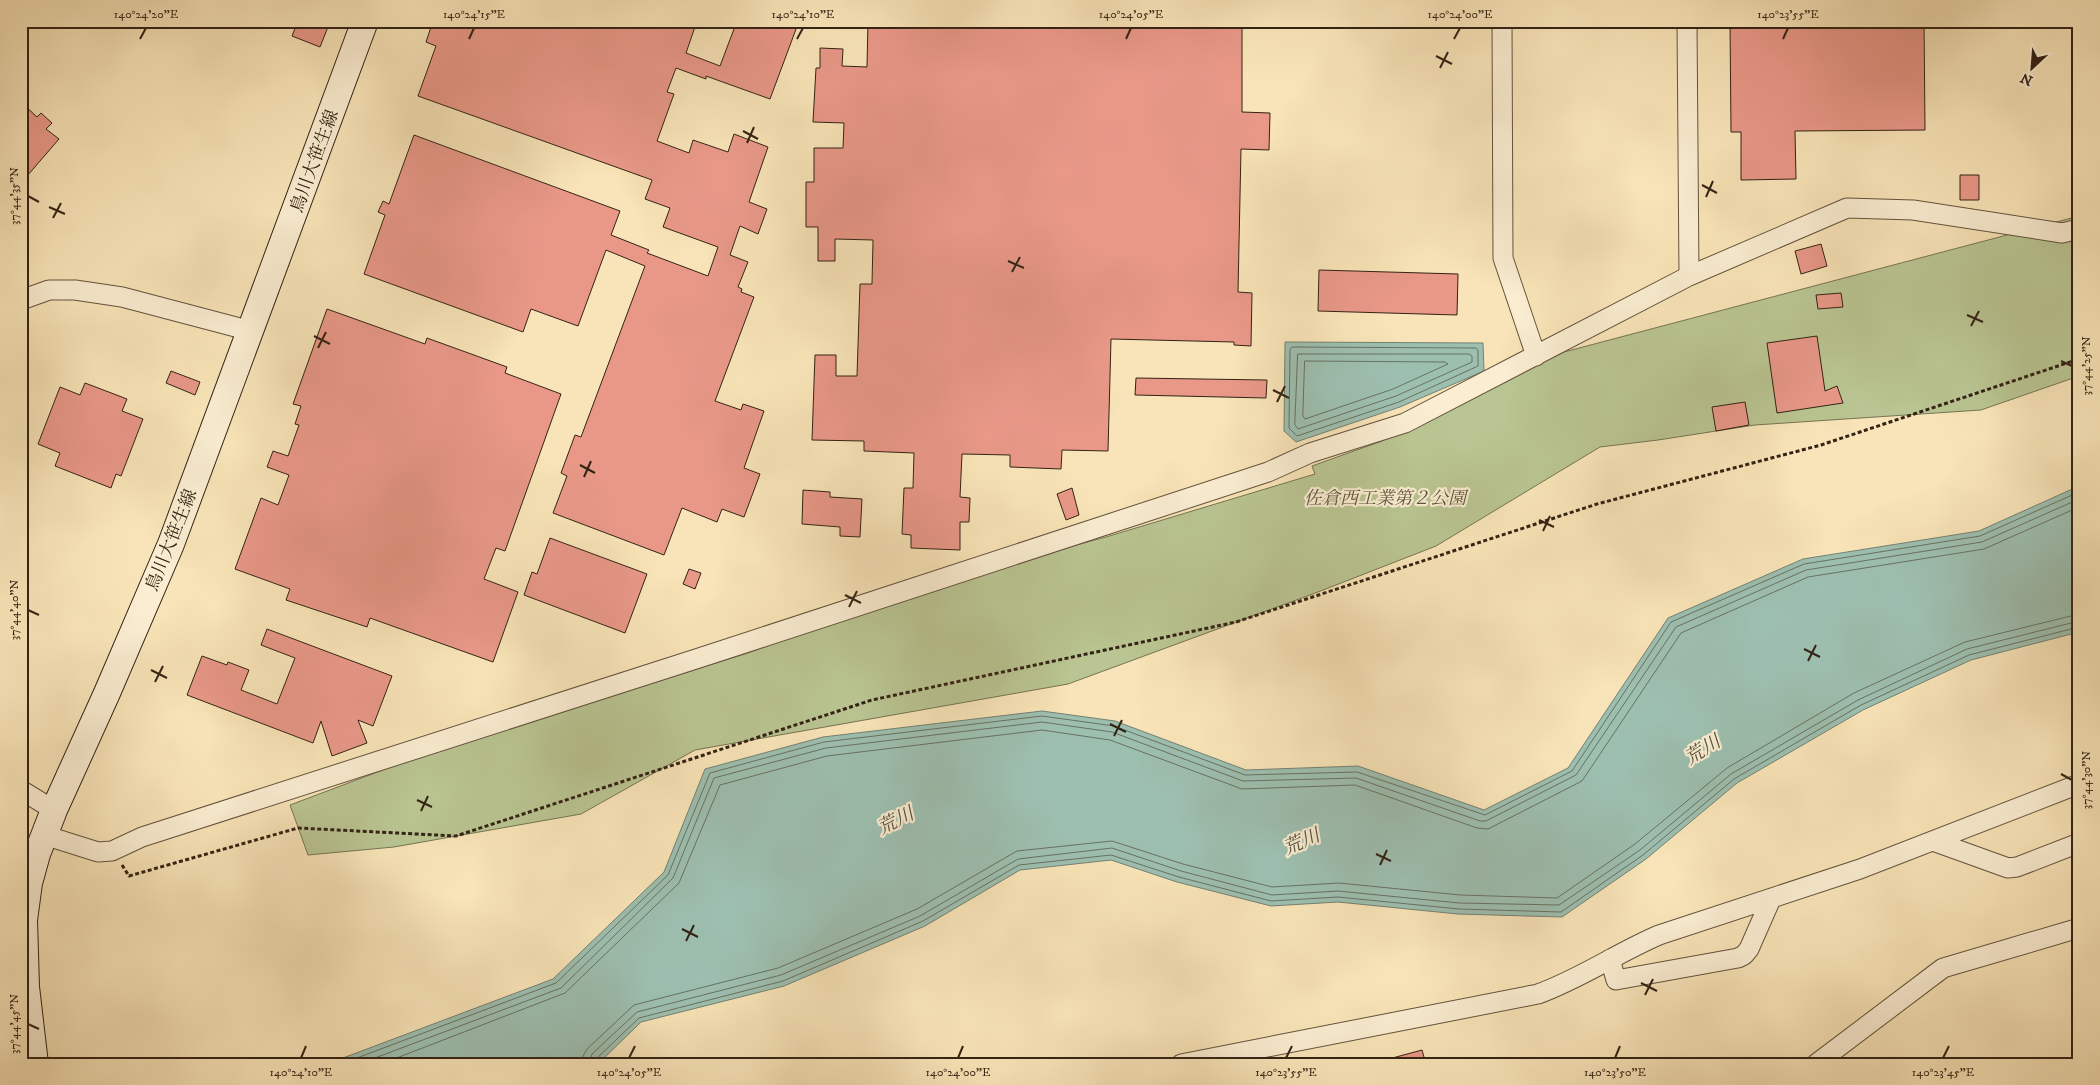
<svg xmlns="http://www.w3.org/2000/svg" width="2100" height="1085" font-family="'IM FELL DW Pica','Noto Serif JP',serif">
	<rect width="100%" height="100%" fill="#f8e4b8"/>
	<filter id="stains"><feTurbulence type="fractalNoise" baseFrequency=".004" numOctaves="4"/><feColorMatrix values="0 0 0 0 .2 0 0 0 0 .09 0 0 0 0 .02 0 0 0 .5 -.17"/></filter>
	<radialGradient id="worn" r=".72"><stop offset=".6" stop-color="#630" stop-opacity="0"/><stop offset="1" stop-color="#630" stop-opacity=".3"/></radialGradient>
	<path fill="#b9c592" stroke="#767453" d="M2079,216V376L1981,410L1755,425L1658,440L1600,447L1436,546L1318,592L1068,684L695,750L581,814L394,847L308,855L290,805L481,733L560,712L748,653L960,576L1106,537L1315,474L1312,466L1382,441L1514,368H1531L1564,352Z"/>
	<path fill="#9dbfb0" stroke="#738172" d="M1285,342L1483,343L1484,371L1400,407L1296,442L1284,431Z
		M2079,486V632L1971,660L1863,710L1737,783L1646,859L1562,917L1458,914L1338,902L1271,906L1177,882L1111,860L1020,870L925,926L784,986L641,1022L598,1064H327L553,979L664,872L705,769L823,737L1042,711L1115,721L1246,770L1358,766L1484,810L1568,768L1668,618L1803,559L1979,531Z"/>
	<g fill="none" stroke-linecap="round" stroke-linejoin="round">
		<path stroke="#687162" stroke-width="1" d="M1292,347L1476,348L1478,350V366L1399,402L1297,436L1289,428L1290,350Z
			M1298,354H1469L1472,356V362L1396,396L1298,429L1295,425Z
			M1305,361L1445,362L1448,364L1393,389L1305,419L1303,416Z
			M341,1064L556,983L668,875L710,773L824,742L1042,716L1114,726L1245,775L1357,772L1485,815L1572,771L1671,622L1804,564L1980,536L2079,492
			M359,1064L561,988L673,878L714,778L826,748L1042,722L1112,732L1243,781L1356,778L1480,821H1486L1576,775L1676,627L1806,570L1982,542L2079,499
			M381,1064L565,993L679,883L720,785L827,756L1042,730L1110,740L1242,789L1355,785L1477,828L1488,829L1582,781L1681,633L1808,577L1984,549L2079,507
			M581,1064L583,1056L587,1049L634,1005L778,968L917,909L1017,851L1112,841L1183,864L1272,887L1339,883L1460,895L1557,898L1635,844L1727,768L1854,693L1965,642L2079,614
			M589,1064L592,1054L637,1012L781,975L920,916L1018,859L1112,848L1181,871L1272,895L1338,891L1459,903L1559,905L1640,850L1731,774L1858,700L1967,649L2079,621
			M595,1064L597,1058L639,1018L783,981L923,921L1019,865L1111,855L1179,877L1271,901L1338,897L1459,909L1561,912L1643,855L1734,779L1861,705L1969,655L2079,627"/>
	</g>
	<path fill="#e99888" stroke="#332314" d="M298,21H314L328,27L320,47L292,36Z
		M433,21H697L686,53L720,66L737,21H799L770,99L706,76V79L676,68L667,92L674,94L657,141L689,153L693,140L728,152L734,134L768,147L749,202L767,209L758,234L740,226L730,255L748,262L738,287L742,289L741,292L754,297L715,401L741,410L743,404L764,411L744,468L760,474L744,517L722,509L717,522L682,508L664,555L553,513L567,476L561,473L575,435L581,437L645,266L606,250L578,326L531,309L523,332L364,274L385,215L378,212L383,201L389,204L414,135L620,211L611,235L649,250L647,253L708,276L718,247L663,227L670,208L645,199L652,180L418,96L436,46L426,42Z
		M868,21H1242V112L1270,113L1269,150L1241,149L1238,292L1252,293L1251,346L1234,345V342L1111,339L1108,451L1062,450L1061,469L1010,467V455L962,454L960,497L970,498L969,522H960V550L911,548V535L902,534L904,488H913L914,453L864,451V441L812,440L815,355H836V376H857L860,284H872L873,240L835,239V261H818V227H806V182H814V148H843L844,123L813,122L816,68H820V48L843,49L842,66L867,67Z
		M1730,21H1924L1925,130L1795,131L1796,179L1741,180V132H1731Z
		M21,102L37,117L41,113L52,123L46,129L59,139L21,183Z
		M1960,175H1979V200H1960Z
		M1821,244L1827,266L1801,274L1795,251Z
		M1319,270L1458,274L1457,315L1318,311Z
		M1841,293L1843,307L1818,309L1816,295Z
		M327,309L425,344L427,338L507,367L505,373L561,394L505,551L496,548L484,579L518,592L493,662L370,618L367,627L286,600L290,589L235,569L261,498L278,505L289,475L267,467L273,451L288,456L299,425L295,424L301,406L293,404Z
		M1817,336L1825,391L1837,386L1843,403L1777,413L1767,343Z
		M171,371L200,382L195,395L166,383Z
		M1136,378L1267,380L1266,398L1135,395Z
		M85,383L127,399L122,411L143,419L121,476L116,474L111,488L55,466L60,453L38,444L60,387L80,395Z
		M1745,402L1749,425L1716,431L1712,407Z
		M1072,488L1079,515L1066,520L1057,494Z
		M803,490L830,492V497L862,499L860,537L840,536V527L802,524Z
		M550,538L647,574L625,633L524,595L532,572L537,574Z
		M689,569L701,573L695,589L683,584Z
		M267,629L392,676L373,726L358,720L367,743L332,756L321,721L313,743L187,695L202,656L227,665L228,662L249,670L241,690L277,704L295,658L261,645Z
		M1422,1050L1426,1064H1386L1385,1060Z"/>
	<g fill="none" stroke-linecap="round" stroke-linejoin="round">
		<g stroke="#64533d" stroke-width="21">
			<path id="street" d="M1502,21L1503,258L1536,356
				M1687,21L1689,276
				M21,300L49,290H75L122,297L251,331
				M21,790L54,810
				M44,835L98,852L112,851L142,837L699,658L1268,472L1310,453L1405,423L1689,276L1847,208L1913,210L2062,233L2079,229
				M1933,841L2008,868L2017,867L2079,843
				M1610,959L1616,980L1738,958L1744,955L1749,949L1771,899
				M1181,1064L1538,994C1580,979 1617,953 1659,935L1860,869L2079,784
				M1816,1064L1943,968L2079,928"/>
		</g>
		<g stroke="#332314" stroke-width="28">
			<path id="secondary" d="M35,1064L26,987L24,920L29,883L37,854L54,810L107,693L171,544L365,21"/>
		</g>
		<path stroke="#332314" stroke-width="3" stroke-dasharray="4 2.5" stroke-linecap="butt" d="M122,865L129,876L298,828L456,836L872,700L1236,622L1597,504L1821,445L2079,359"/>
		<use href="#street" stroke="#faedd1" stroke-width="19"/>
		<use href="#secondary" stroke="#faedd1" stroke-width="26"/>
	</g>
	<path fill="none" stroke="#332314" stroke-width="2" d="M140,39L146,28M469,39L474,28M797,39L803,28M1126,39L1131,28M1454,39L1460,28M1783,39L1788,28M1436,56L1452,64M1440,68L1448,52M743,131L758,139M747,143L754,127M1702,185L1717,193M28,196L39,202M1706,197L1713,181M49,207L65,214M53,218L61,203M1008,261L1024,268M1012,272L1020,257M1967,315L1983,322M1971,326L1979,311M314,336L330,344M318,348L326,332M2061,361L2072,366M1273,390L1289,398M1277,402L1285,386M580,465L595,473M584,477L591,461M1539,520L1554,527M1543,531L1550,516M845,595L861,603M849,607L857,591M28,610L39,615M1804,649L1820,657M1808,661L1816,645M151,670L167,678M155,682L163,666M1110,724L1126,732M1114,736L1122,720M2061,774L2072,780M417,800L432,807M421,811L428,796M1376,854L1391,861M1380,865L1387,850M682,929L698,937M686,941L694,925M1641,983L1657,991M1645,995L1653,979M28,1024L39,1029M301,1058L306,1046M629,1058L635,1046M958,1058L963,1046M1286,1058L1292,1046M1615,1058L1620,1046M1943,1058L1949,1046"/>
	<g text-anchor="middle" stroke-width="4.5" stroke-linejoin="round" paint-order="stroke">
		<g font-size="18" fill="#332314" stroke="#faedd1">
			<text transform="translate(314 161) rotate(-70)" y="6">鳥川大笹生線</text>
			<text transform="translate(171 540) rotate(-68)" y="6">鳥川大笹生線</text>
		</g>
		<g font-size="18" font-style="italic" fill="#5b543a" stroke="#faedd1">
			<text x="1385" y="504">佐倉西工業第２公園</text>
		</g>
		<g font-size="19" font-style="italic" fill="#535243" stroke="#faedd1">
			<text transform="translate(1702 749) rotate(-32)" y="7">荒川</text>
			<text transform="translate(895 820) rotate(-27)" y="7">荒川</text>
			<text transform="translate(1301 841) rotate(-24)" y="7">荒川</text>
		</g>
	</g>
	<rect width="2100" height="1085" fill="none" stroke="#f8e4b8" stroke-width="55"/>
	<g transform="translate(2032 68) rotate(206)" stroke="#faedd1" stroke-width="4" paint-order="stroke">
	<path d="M0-4L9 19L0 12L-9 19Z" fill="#332314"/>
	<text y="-8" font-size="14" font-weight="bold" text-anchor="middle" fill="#332314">N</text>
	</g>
	<rect x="28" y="28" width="2044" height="1030" fill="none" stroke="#332314" stroke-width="2"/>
	<g font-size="12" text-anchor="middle" fill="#332314">
		<text x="146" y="18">140°24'20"E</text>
		<text x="474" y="18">140°24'15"E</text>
		<text x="803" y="18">140°24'10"E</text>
		<text x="1131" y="18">140°24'05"E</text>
		<text x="1460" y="18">140°24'00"E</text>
		<text x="1788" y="18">140°23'55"E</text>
		<text transform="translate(14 196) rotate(-90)" y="4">37°44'35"N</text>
		<text transform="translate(2086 366) rotate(-90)" y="4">37°44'25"N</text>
		<text transform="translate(14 610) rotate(-90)" y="4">37°44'40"N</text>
		<text transform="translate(2086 780) rotate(-90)" y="4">37°44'30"N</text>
		<text transform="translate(14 1024) rotate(-90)" y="4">37°44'45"N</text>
		<text x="301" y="1076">140°24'10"E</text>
		<text x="629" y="1076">140°24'05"E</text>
		<text x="958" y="1076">140°24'00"E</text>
		<text x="1286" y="1076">140°23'55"E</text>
		<text x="1615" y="1076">140°23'50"E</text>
		<text x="1943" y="1076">140°23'45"E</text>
	</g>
	<rect width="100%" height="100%" filter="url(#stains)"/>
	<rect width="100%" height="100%" fill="url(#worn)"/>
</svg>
